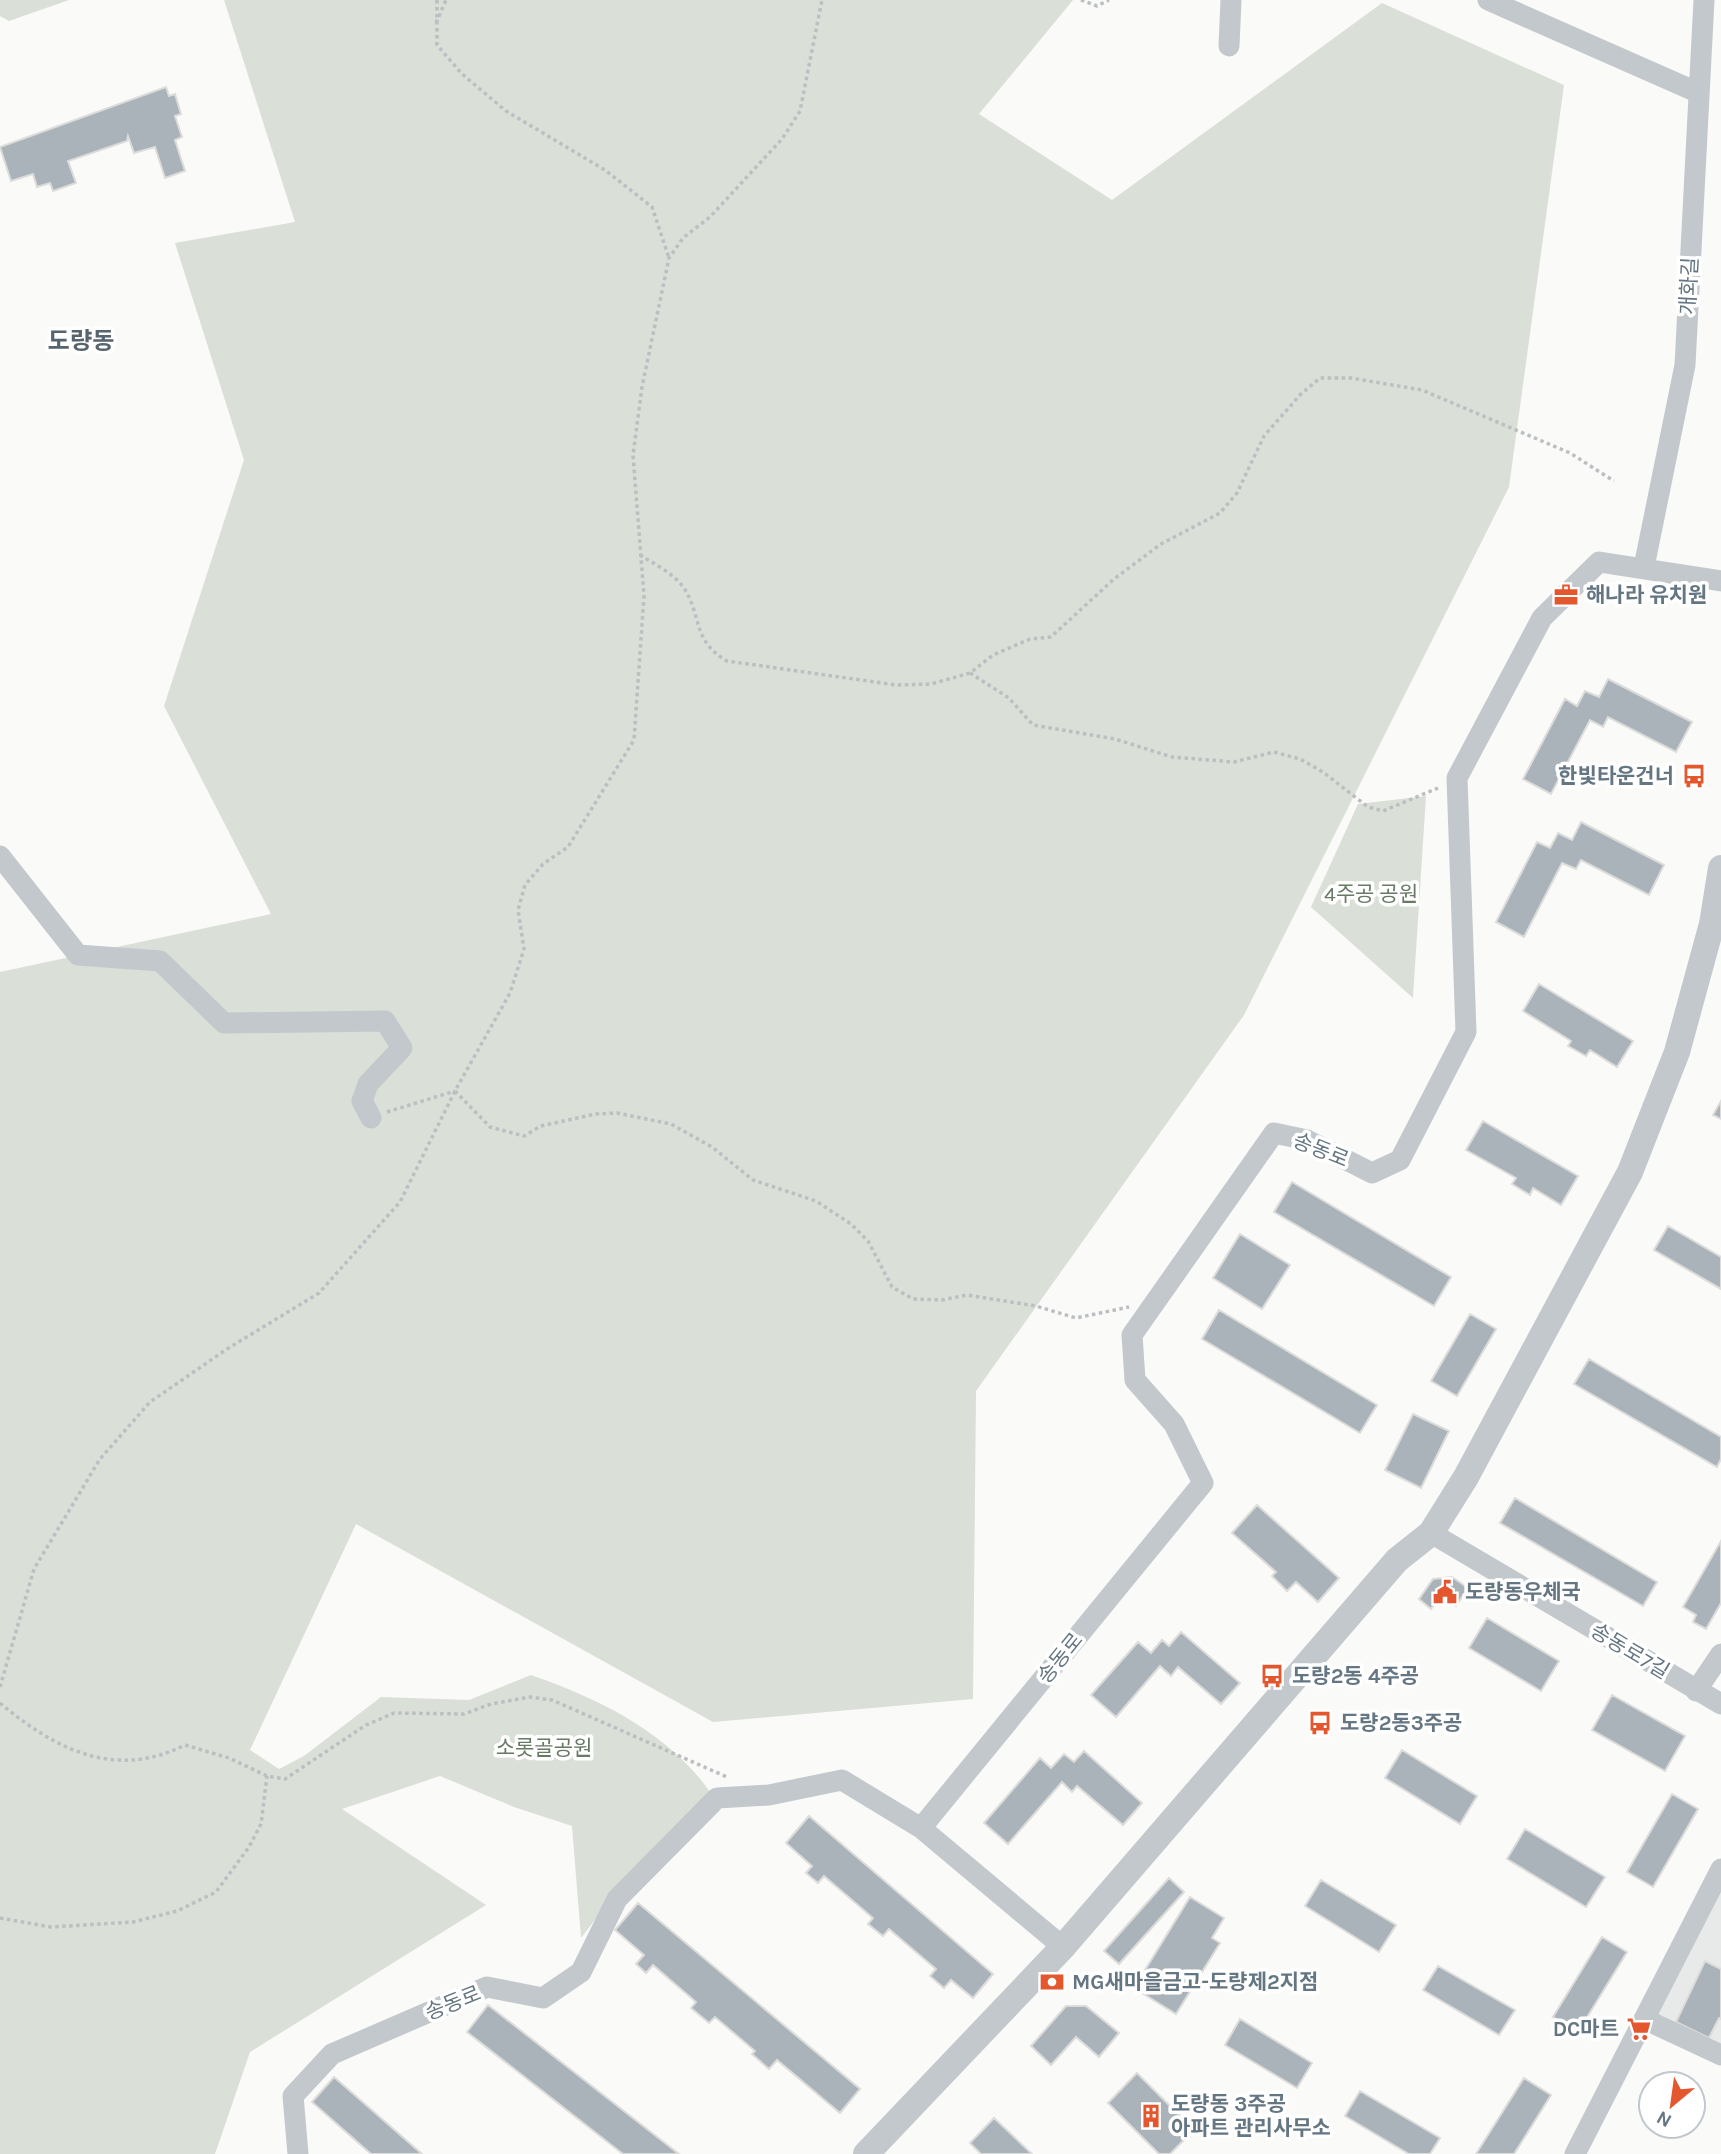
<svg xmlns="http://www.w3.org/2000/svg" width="1721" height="2154" font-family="Karla,'Noto Sans KR',sans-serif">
	<rect width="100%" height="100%" fill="#fafaf8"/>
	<path fill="#e8e9e9" d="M1721,1869V2055L1644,2019Z"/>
	<path fill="#dadfd7" d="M0,0H69L9,21L0,16Z
		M224,0H1073L979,114L1112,200L1382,3L1564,85L1509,487L1244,1015L976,1391L973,1699L713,1722L356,1524L250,1750L279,1769L304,1756L381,1697L469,1700L531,1675C598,1698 669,1733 710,1792L610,1900L581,1938L572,1826L514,1807L440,1776L342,1809L486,1905L250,2052L215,2154H0V972L271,914L164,706L244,460L175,243L295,222Z
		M1426,796L1413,997V998L1311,907L1358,804Z"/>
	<path fill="#aab3b9" stroke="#dcdcda" stroke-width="2" d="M166,87L169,96L175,94L181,114L175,116L182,137L175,140L185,171L165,178L155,147L134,153L128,136L127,141L68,161L76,183L53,191L50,183L37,187L33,174L11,181L0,147Z
		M1608,679L1692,722L1676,752L1608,717L1603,727L1590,720L1551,794L1523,779L1565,699L1577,706L1585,691L1599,697Z
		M1581,822L1664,865L1649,895L1581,860L1576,869L1562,863L1524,937L1496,922L1537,842L1550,848L1558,833L1572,840Z
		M1539,984L1633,1041L1617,1067L1590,1050L1586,1056L1568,1046L1571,1041L1523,1011Z
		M1721,1101V1119L1713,1115Z
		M1483,1121L1578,1176L1561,1205L1533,1188L1530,1195L1512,1184L1516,1178L1466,1150Z
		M1292,1182L1451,1277L1434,1306L1274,1212Z
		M1668,1226L1721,1257V1289L1654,1250Z
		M1240,1234L1290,1265L1262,1309L1213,1278Z
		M1219,1310L1377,1405L1360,1433L1202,1339Z
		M1470,1314L1496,1329L1457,1396L1431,1381Z
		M1589,1359L1721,1437V1459L1717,1467L1574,1384Z
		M1413,1414L1449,1431L1421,1488L1385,1470Z
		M1515,1498L1657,1582L1643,1606L1500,1523Z
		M1257,1505L1339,1578L1318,1602L1296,1582L1287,1591L1272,1576L1276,1572L1232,1533Z
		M1721,1541V1603L1706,1629L1693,1622L1696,1615L1683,1607Z
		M1452,1577L1468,1588L1456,1606L1441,1595L1431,1609L1419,1599L1433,1579Z
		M1487,1618L1559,1661L1541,1691L1469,1648Z
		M1181,1632L1240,1683L1221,1704L1178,1667L1171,1676L1160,1666L1116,1717L1091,1695L1138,1642L1151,1653L1162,1640L1169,1646Z
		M1612,1695L1685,1736L1665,1771L1592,1730Z
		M1402,1750L1477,1796L1460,1824L1385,1778Z
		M1084,1751L1142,1803L1123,1825L1077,1786L1072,1792L1062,1782L1008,1844L984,1823L1040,1758L1051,1768L1064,1754L1074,1762Z
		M1672,1794L1698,1809L1653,1887L1627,1872Z
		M809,1816L993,1974L973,1998L951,1980L944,1988L930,1976L936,1969L889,1929L883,1936L868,1924L873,1918L824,1876L818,1883L806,1873L812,1866L786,1843Z
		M1525,1829L1605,1877L1586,1907L1507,1859Z
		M1169,1878L1184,1892L1119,1964L1104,1951Z
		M1321,1880L1396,1925L1379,1952L1305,1906Z
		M1190,1897L1224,1918L1212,1938L1220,1943L1176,2014L1134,1988Z
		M638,1903L860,2089L840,2113L777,2060L769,2069L752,2054L755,2051L715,2017L709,2023L691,2008L696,2002L653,1965L646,1973L636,1964L644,1955L615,1930Z
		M1602,1937L1627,1952L1578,2032L1553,2017Z
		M1705,1961L1721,1969V2019L1719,2018L1709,2038L1676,2022Z
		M1438,1966L1515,2010L1499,2035L1423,1990Z
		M488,2005L679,2154H623L467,2032Z
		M1066,2006H1086L1119,2033L1099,2057L1076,2037L1051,2065L1031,2046Z
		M1240,2019L1312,2063L1297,2088L1225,2045Z
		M1137,2073L1194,2130L1170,2154H1159L1108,2103Z
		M334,2077L422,2154H371L312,2102Z
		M1524,2078L1551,2095L1514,2154H1476Z
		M1360,2091L1440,2138L1430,2154H1409L1345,2116Z
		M994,2118L1032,2154H981L970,2143Z"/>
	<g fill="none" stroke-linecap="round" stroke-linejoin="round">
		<path stroke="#bbbfc2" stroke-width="3.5" stroke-dasharray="3.5 3.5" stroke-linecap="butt" d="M437,0V45L462,74L506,111L605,170L652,207L669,258
			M1081,0L1097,6L1109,0
			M436,23L446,0
			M640,555C655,564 674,574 684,588C702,616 692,641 727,661L896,685L931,684L970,673L993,655L1030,639L1051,637L1114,579L1161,544L1220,513L1237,493L1264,436L1300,395L1320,378H1351L1422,390L1570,453L1614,481
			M970,673L1009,698L1033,725L1115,739L1172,757L1234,762L1274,752L1300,759L1323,772L1368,807L1383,811L1438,788
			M455,1091L490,1127L524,1136L541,1126L596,1114L617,1113L671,1124L712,1147L753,1180L816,1201L851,1224L868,1241L892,1287L913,1299L942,1300L967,1295L1036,1306L1076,1318L1129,1307
			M387,1112L455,1091
			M0,1687L34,1569L100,1459L150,1402L227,1349L319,1293L400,1202L455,1091L510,993L524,949L518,910L525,885L543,864L568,847L634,740L644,596L633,455L642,387L669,258L683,238L710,217L782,139L800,111L822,0
			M0,1703C56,1750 115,1780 185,1745L229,1758L267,1776L285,1779L366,1725L394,1713L464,1714L491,1704L530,1697L552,1700L727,1777
			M0,1918L51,1927L133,1922L177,1911L216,1892L249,1847L261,1824L267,1776"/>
		<path stroke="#c3c8cc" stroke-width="21" d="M1488,0L1699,93
			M1229,46L1231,0
			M1644,567L1685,365L1704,0
			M0,856L78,955L160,961L224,1023L385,1021L402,1048L368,1084L362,1101L371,1118
			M1431,1533L1721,1704
			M1696,1691L1721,1654
			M921,1828L1063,1947
			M1644,2019L1721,2055
			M298,2154L293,2096L332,2054L487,1987L543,1998L581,1972L617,1899L717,1798L769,1795L842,1780L921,1828L1203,1483L1174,1424L1135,1380L1132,1335L1274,1133L1307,1140L1372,1173L1400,1160L1466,1032L1457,778L1542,618L1599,562L1721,581
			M1575,2154L1721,1869"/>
		<path stroke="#c3c8cc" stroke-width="26" d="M866,2154L1063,1947L1397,1560L1431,1533L1466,1477L1630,1172L1677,1052L1712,924L1721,868"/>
	</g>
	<defs>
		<g id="office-bare" transform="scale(1.89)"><path d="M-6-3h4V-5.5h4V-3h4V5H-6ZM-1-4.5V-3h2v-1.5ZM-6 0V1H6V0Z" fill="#e4572e" stroke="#fff" stroke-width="2.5" paint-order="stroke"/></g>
		<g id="bus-bare" transform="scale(1.89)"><path d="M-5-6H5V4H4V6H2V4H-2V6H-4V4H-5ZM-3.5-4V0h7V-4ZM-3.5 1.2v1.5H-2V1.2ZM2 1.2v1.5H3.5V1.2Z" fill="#e4572e" stroke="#fff" stroke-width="2.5" paint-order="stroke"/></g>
		<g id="civic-bare" transform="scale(1.89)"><path d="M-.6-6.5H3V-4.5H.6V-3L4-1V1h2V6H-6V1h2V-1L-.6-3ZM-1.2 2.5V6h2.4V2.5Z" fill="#e4572e" stroke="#fff" stroke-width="2.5" paint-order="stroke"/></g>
		<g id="bank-bare" transform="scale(1.89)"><path d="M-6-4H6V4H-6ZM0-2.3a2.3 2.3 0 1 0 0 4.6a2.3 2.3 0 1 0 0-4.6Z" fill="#e4572e" stroke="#fff" stroke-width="2.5" paint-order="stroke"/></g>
		<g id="supermarket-bare" transform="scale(1.89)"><path d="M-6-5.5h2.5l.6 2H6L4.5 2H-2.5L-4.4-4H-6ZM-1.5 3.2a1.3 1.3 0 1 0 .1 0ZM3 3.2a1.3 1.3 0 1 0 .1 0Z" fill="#e4572e" stroke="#fff" stroke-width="2.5" paint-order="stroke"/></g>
		<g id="building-bare" transform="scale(1.89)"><path d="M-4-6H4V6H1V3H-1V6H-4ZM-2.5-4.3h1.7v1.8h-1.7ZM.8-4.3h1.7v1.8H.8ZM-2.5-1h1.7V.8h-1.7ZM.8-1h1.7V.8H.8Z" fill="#e4572e" stroke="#fff" stroke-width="2.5" paint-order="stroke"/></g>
	</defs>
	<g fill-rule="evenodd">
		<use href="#office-bare" x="1566" y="595"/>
		<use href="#bus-bare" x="1694" y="776"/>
		<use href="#civic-bare" x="1445" y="1592"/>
		<use href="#bus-bare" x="1272" y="1676"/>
		<use href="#bus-bare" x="1320" y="1723"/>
		<use href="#bank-bare" x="1052" y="1982"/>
		<use href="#supermarket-bare" x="1639" y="2029"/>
		<use href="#building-bare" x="1151" y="2116"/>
	</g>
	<g text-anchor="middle" stroke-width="7" stroke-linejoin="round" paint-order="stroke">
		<g font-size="21" fill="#657683" stroke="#fff">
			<text transform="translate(1689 286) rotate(-87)" y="7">개화길</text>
			<text transform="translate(1321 1150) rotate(22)" y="7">송동로</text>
			<text transform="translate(1630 1651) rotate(31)" y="7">송동로7길</text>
			<text transform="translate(1060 1658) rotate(-51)" y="7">송동로</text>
			<text transform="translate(453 2003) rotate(-22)" y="7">송동로</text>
		</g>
		<g font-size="21" font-weight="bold" fill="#657683" stroke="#fff" text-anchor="start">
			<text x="1586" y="602">해나라 유치원</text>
			<text x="1674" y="783" text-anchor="end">한빛타운건너</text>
			<text x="1465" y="1599">도량동우체국</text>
			<text x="1292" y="1683">도량2동 4주공</text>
			<text x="1340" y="1730">도량2동3주공</text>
			<text x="1072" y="1989">MG새마을금고-도량제2지점</text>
			<text x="1619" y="2036" text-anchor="end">DC마트</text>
			<text x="1171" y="2111">도량동 3주공<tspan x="1171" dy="24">아파트 관리사무소</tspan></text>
		</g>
		<g font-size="21" fill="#687a64" stroke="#fff">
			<text x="1371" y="901">4주공 공원</text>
			<text x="544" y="1755">소롯골공원</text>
		</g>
		<g font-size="24" font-weight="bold" fill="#57646e" stroke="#fff">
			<text x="81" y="349">도량동</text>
		</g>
	</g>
	<g transform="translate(1672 2105) rotate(209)"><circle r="33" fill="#ffffff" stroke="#c1c8cd" stroke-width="2"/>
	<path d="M0-5L12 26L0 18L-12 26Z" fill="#e4572e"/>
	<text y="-10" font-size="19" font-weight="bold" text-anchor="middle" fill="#657683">N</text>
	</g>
</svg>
